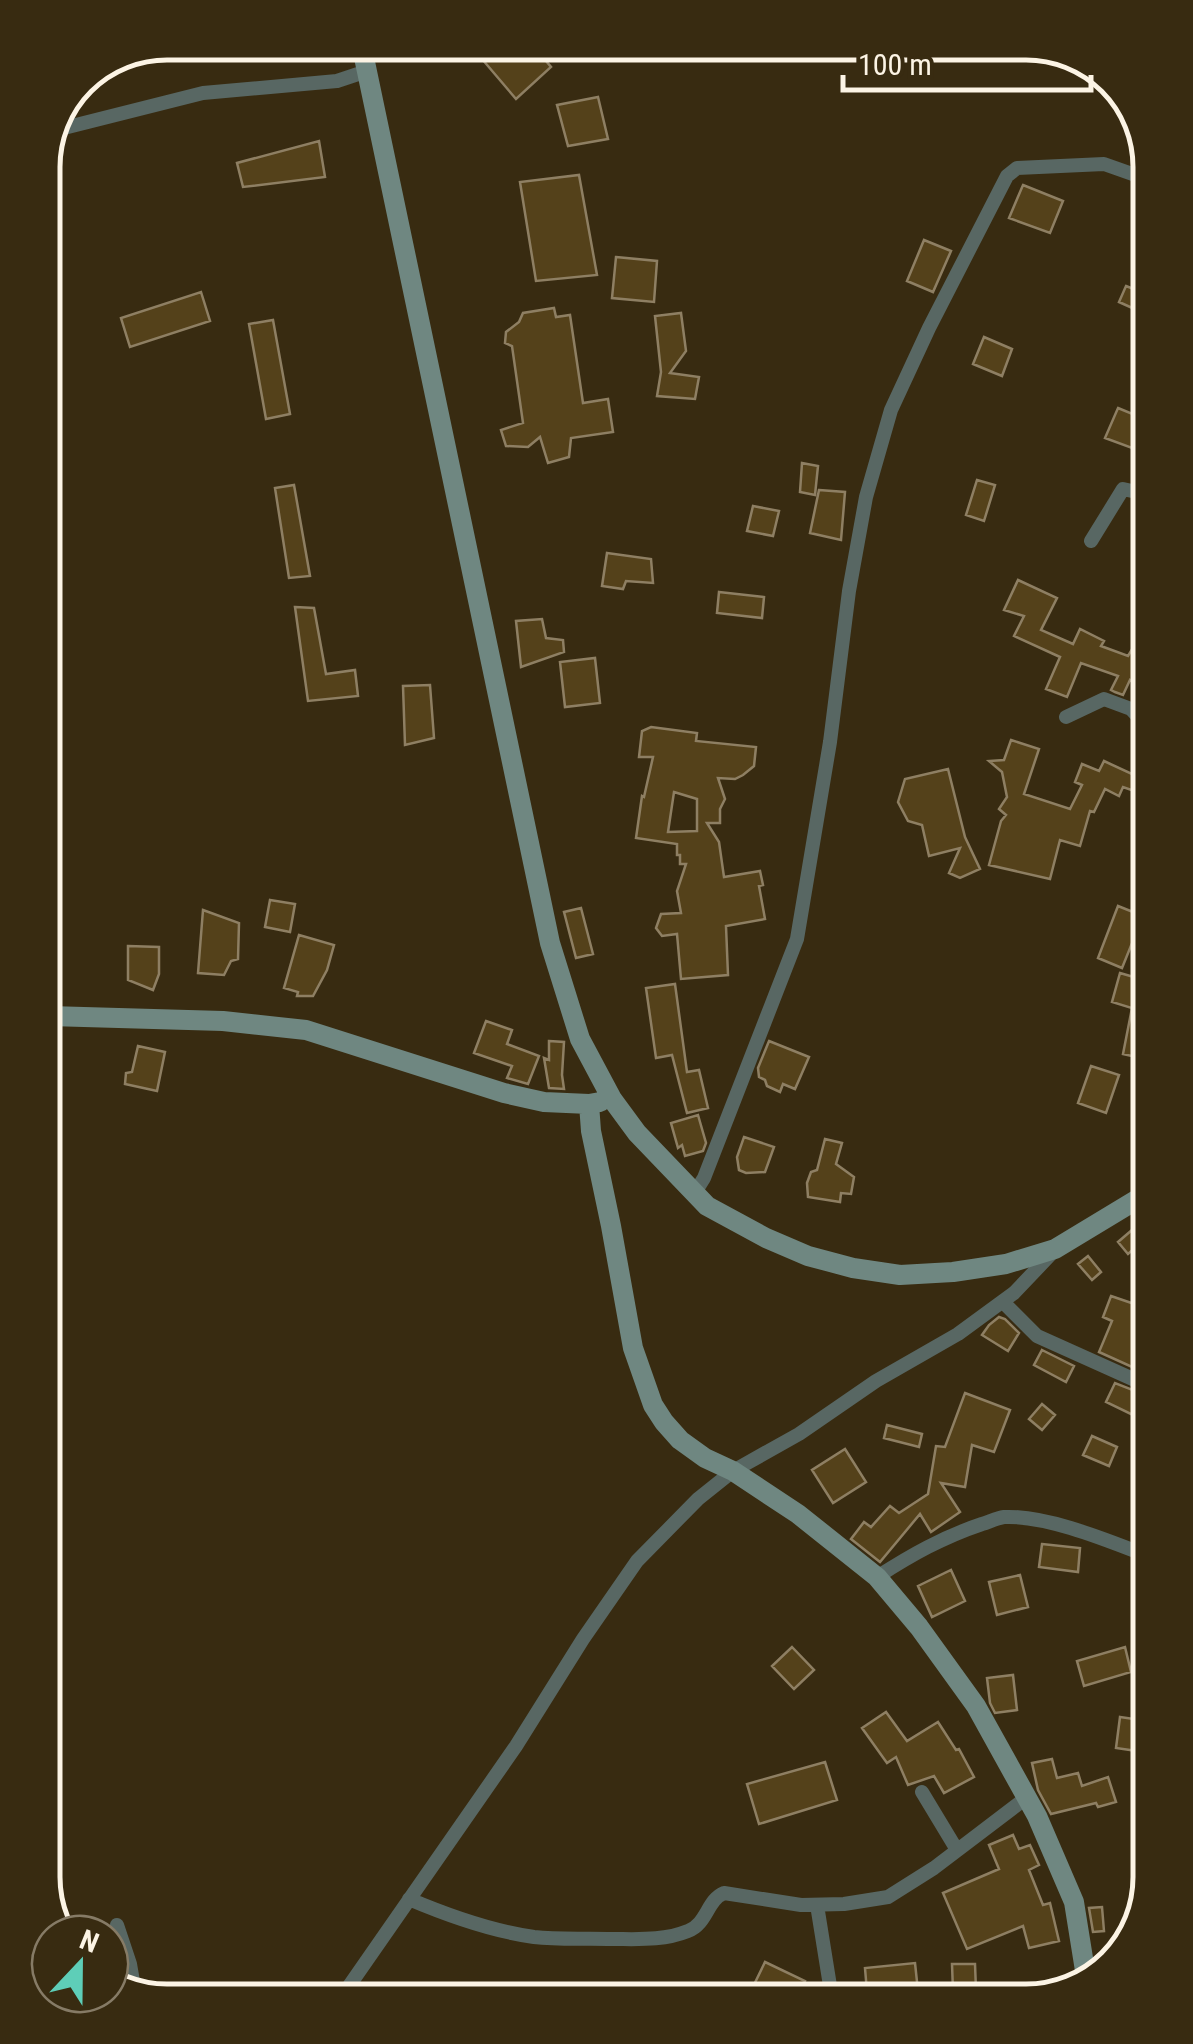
<svg xmlns="http://www.w3.org/2000/svg" width="1193" height="2044" font-family="'Roboto Condensed',sans-serif">
	<rect width="100%" height="100%" fill="#382b11"/>
	<path fill="#54411a" stroke="#8e7f63" stroke-width="2.5" fill-rule="evenodd" d="M208,43H262V50L211,58Z
		M502,43H531L551,67L516,99L482,59Z
		M598,97L608,139L568,146L557,105Z
		M319,141L325,177L243,187L237,163Z
		M579,175L597,275L536,281L520,182Z
		M1023,185L1063,201L1050,233L1009,218Z
		M924,240L951,251L933,292L907,281Z
		M616,257L657,261L654,302L612,298Z
		M1126,286L1139,291V311L1119,302Z
		M201,292L210,321L130,347L121,318Z
		M554,308L556,317L570,315L583,403L608,399L613,432L571,438L569,457L548,463L540,437L528,447L506,446L501,430L523,423L512,346L505,343L506,332L519,322L523,313Z
		M681,313L686,351L670,373L699,377L695,399L657,396L661,372L655,316Z
		M273,320L290,414L266,419L249,324Z
		M984,337L1012,349L1002,376L973,364Z
		M1118,408L1140,417V429L1132,448L1105,438Z
		M802,463L818,466L815,495L800,492Z
		M977,480L995,485L984,521L966,515Z
		M294,485L310,576L289,578L275,488Z
		M819,490L845,492L841,540L810,533Z
		M753,506L779,511L773,536L747,531Z
		M607,553L651,559L653,583L626,581L623,589L602,586Z
		M1018,580L1057,598L1041,630L1073,644L1080,629L1104,641L1101,646L1128,656L1142,633V678L1137,685L1130,680L1123,695L1115,692L1111,690L1118,676L1081,663L1067,697L1046,689L1060,657L1014,636L1024,616L1004,610Z
		M719,592L764,597L762,618L717,613Z
		M295,607L314,608L326,674L355,670L358,696L308,701Z
		M542,619L546,638L563,640L564,652L521,667L516,621Z
		M595,658L600,703L565,707L560,662Z
		M430,685L434,738L405,745L403,686Z
		M651,727L697,733L696,741L756,747L754,766L743,775L735,779L718,778L725,799L720,809V823H707L719,842L724,877L760,871L763,885L759,886L765,919L726,926L728,975L681,979L677,934L662,936L656,928L661,914L681,913L677,891L686,864H680V855H677V844L636,838L642,796L644,797L653,757H639L642,731ZM674,792L697,799V831L668,832Z
		M1011,740L1039,749L1024,794L1070,809L1082,785L1075,782L1082,764L1099,771L1104,761L1143,779V794L1123,787L1119,796L1105,789L1094,812L1090,811L1080,846L1060,840L1050,879L989,865L1001,821L1006,815L999,809L1007,797L1002,772L989,761L1004,760Z
		M948,769L965,837L980,869L960,878L949,873L960,848L929,856L922,825L908,821L898,802L905,779Z
		M270,900L295,904L290,932L265,927Z
		M1118,906L1143,916L1122,968L1098,958Z
		M581,908L593,954L576,958L564,912Z
		M203,910L239,923L238,959L231,961L224,975L198,973Z
		M299,935L334,945L327,970L313,996H297L298,992L284,988Z
		M128,946L159,947V974L153,990L128,980Z
		M1120,973L1144,980L1145,1059L1123,1054L1132,1008L1112,1002Z
		M675,984L687,1072L699,1070L708,1108L687,1113L672,1055L656,1058L646,988Z
		M486,1021L512,1030L507,1044L539,1056L528,1084L507,1078L512,1066L474,1053Z
		M549,1041L564,1042L562,1075L564,1089L549,1088L544,1058L549,1060Z
		M769,1041L809,1057L795,1089L783,1084L780,1092L767,1086L765,1080L759,1077L758,1068Z
		M138,1046L165,1052L157,1091L125,1084L126,1073L132,1072Z
		M1091,1066L1119,1075L1106,1113L1078,1103Z
		M698,1115L706,1143L703,1151L685,1156L682,1145L678,1148L671,1123Z
		M744,1137L774,1147L765,1172L746,1173L739,1170L737,1157Z
		M825,1139L842,1143L836,1164L854,1177L851,1194L841,1193L840,1202L808,1197L807,1183L811,1172L817,1170Z
		M1146,1218V1238L1128,1254L1118,1242Z
		M1088,1256L1101,1272L1092,1280L1078,1264Z
		M1111,1296L1146,1308L1147,1396L1142,1394L1133,1415L1106,1402L1115,1383L1135,1391L1142,1388L1146,1380L1139,1370L1099,1352L1112,1321L1103,1317Z
		M999,1317L1005,1319L1019,1333L1008,1351L982,1335L989,1325Z
		M1042,1350L1074,1366L1066,1382L1034,1365Z
		M965,1393L1010,1410L994,1452L972,1445L965,1487L941,1483L960,1512L931,1532L920,1514L880,1562L851,1539L864,1522L871,1527L890,1506L899,1513L928,1494L936,1446L945,1447Z
		M1042,1404L1055,1415L1042,1430L1029,1419Z
		M887,1425L922,1434L919,1447L884,1438Z
		M1092,1436L1117,1447L1109,1466L1083,1455Z
		M845,1449L866,1482L833,1503L812,1470Z
		M1042,1544L1080,1548L1078,1572L1039,1567Z
		M951,1570L965,1601L932,1617L918,1586Z
		M1020,1575L1028,1607L997,1615L989,1582Z
		M792,1647L814,1670L794,1689L772,1666Z
		M1125,1647L1131,1672L1084,1686L1077,1661Z
		M1013,1675L1017,1710L995,1713L990,1703L987,1678Z
		M886,1712L907,1741L938,1722L956,1750L959,1749L974,1777L944,1793L934,1776L908,1785L896,1757L887,1763L862,1728Z
		M1120,1717L1141,1720L1137,1751L1116,1748Z
		M1052,1759L1057,1778L1078,1773L1082,1786L1108,1777L1116,1802L1098,1807L1096,1803L1051,1814L1038,1790L1032,1763Z
		M825,1762L837,1800L759,1824L747,1784Z
		M1013,1835L1019,1849L1030,1845L1039,1865L1029,1870L1043,1905L1050,1903L1059,1941L1029,1948L1023,1926L967,1949L943,1893L999,1869L989,1845Z
		M1102,1907L1104,1931L1093,1932L1089,1908Z
		M765,1962L805,1981L799,1993H750Z
		M915,1963L918,1991L867,1992L865,1968Z
		M952,1964H975L976,1990L953,1991Z"/>
	<g fill="none" stroke-linecap="round" stroke-linejoin="round">
		<path stroke="#586763" stroke-width="14" d="M56,130L203,93L337,81L367,71
			M1091,541L1123,489L1141,493
			M1066,717L1104,699L1131,709L1142,721
			M694,1194L704,1178L797,939L830,742L849,591L866,497L891,410L929,328L1007,176L1017,168L1104,164L1138,176
			M1003,1302L1037,1336L1135,1380
			M877,1577C911,1555 943,1537 982,1524C989,1522 997,1518 1004,1517C1047,1515 1109,1541 1148,1556
			M922,1792L957,1850
			M409,1899C449,1916 491,1931 534,1937C560,1940 587,1938 612,1939C638,1939 663,1941 688,1931C707,1924 707,1900 724,1893L801,1905L844,1904L888,1897L934,1868L1026,1798
			M817,1905L831,1992
			M117,1925L130,1964L135,1993
			M340,1999L516,1746L583,1639L637,1561L698,1499L733,1471L799,1434L876,1381L958,1334L1014,1293L1052,1253"/>
		<path stroke="#6f8781" stroke-width="20" d="M361,43L550,943L580,1039L612,1099L637,1133L707,1206L766,1238L808,1256L853,1268L900,1275L953,1272L1006,1264L1055,1249L1146,1194
			M49,1016L223,1021L306,1030L504,1093L544,1102L589,1104L600,1102
			M589,1104L591,1131L611,1226L633,1348L653,1405L664,1422L680,1440L705,1458L733,1471L798,1514L877,1577L919,1627L976,1706L1037,1816L1074,1902L1087,1983"/>
	</g>
	<path d="M0 0H1193V2044H0ZM167 60H1026A107 107 0 0 1 1133 167V1877A107 107 0 0 1 1026 1984H167A107 107 0 0 1 60 1877V167A107 107 0 0 1 167 60Z" fill="#382b11" fill-rule="evenodd"/>
	<path fill="none" stroke="#fcf4e5" stroke-width="5" d="M167 60H1026A107 107 0 0 1 1133 167V1877A107 107 0 0 1 1026 1984H167A107 107 0 0 1 60 1877V167A107 107 0 0 1 167 60Z"/>
	<g transform="translate(80 1964) rotate(22)"><circle r="48" fill="#382b11" stroke="#867b66" stroke-width="2.5"/>
	<path d="M0-8L18 38L0 25L-18 38Z" fill="#5eceb8"/>
	<text y="-15" font-size="28" font-weight="bold" text-anchor="middle" fill="#fcf4e5">N</text>
	</g>
	<path d="M843 75v15h248v-15" fill="none" stroke="#fcf4e5" stroke-width="5"/>
	<text x="858" y="75" font-size="30" fill="#fcf4e5" stroke="#382b11" stroke-width="8" paint-order="stroke">100 m</text>
</svg>
